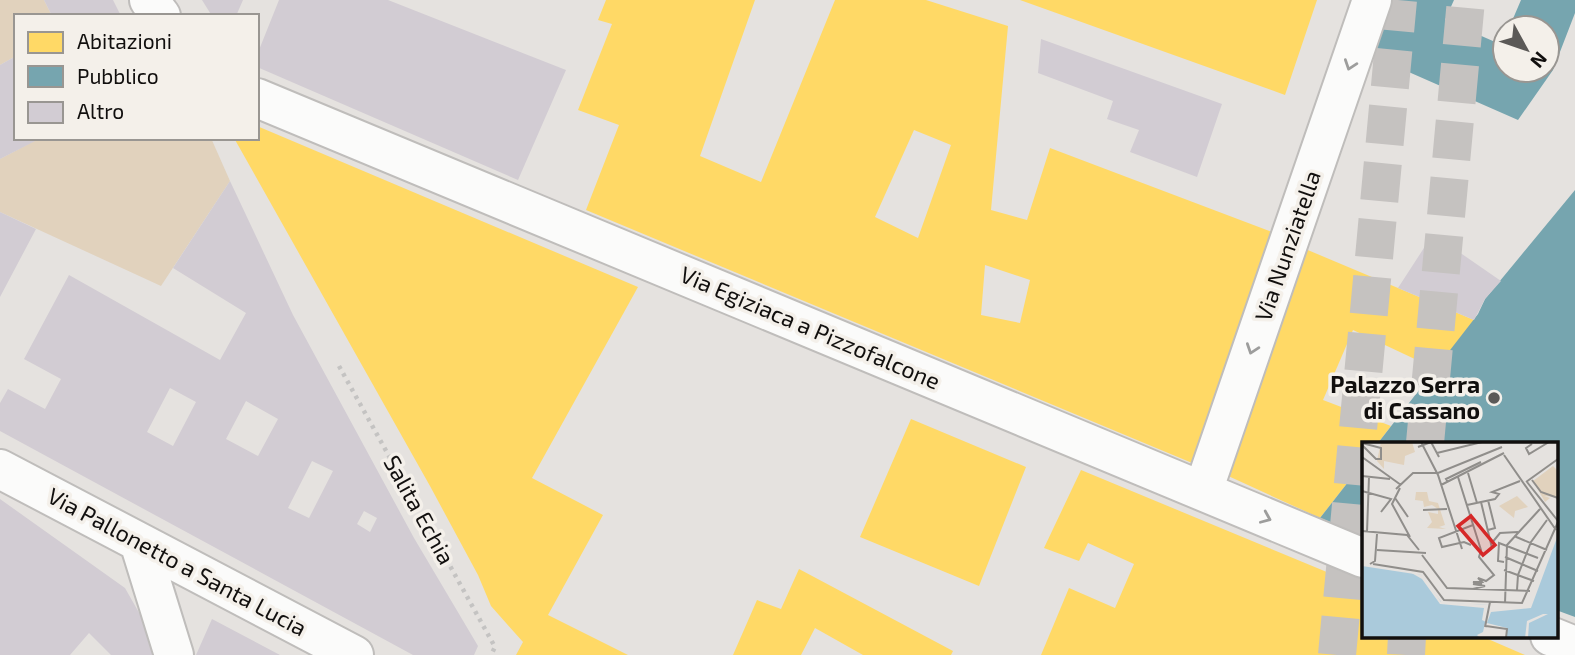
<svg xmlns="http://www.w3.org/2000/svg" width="1575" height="655" font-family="'Exo 2',sans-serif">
	<rect width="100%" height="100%" fill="#e5e2df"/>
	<path fill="#e1d2bd" d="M0,0H44L52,16H16V56L0,65Z
		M40,138H211L230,181L161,286L0,212V159Z"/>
	<path fill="#ffd966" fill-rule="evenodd" d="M606,0H755L700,156L761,182L835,0H926L1008,26L991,210L1027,220L1050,148L1280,235L1197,465L586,210L619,125L578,110L612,24L598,20ZM914,130L951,145L918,238L875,217ZM985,265L1030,280L1020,323L981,315Z
		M1020,0H1317L1285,95Z
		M257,126L638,287L532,478L603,515L548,615L628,655H516L523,642L491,606L478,575L430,486L234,138H257Z
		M1303,248L1474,320L1436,369L1353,330L1323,400L1391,426L1378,443H1363V463L1320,518L1226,475Z
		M911,419L1026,467L979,586L860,537Z
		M1081,470L1363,587V636H1481L1525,655H1041L1069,588L1115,608L1134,564L1088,543L1079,561L1044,548Z
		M799,569L953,651L951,655H863L815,628L801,655H733L757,600L781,609Z"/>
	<path fill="#76a5af" d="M1390,0H1454L1445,20L1502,45L1505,37V70H1547V28H1509L1521,0H1575V13L1553,70L1518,120L1370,55Z
		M1575,190V617L1556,610V443H1378L1478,314L1485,299Z
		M1363,463V535L1320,518Z"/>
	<path fill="#d2ccd3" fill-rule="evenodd" d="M44,0H113L121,16H52Z
		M202,0H243L236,16H212Z
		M279,0H388L566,70L518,180L257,67V55Z
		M1041,39L1222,104L1197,177L1130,152L1139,130L1107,119L1113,101L1038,73Z
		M16,56V138H41L0,159V65Z
		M230,181L293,315L414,538L478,646L474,655H413L0,431V403L8,389L45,409L61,379L24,359L69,275L220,360L246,313L173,268ZM170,388L196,402L173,446L147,432ZM246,401L278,419L258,456L226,439ZM312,461L333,471L309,518L288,508ZM364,511L377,518L370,532L357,524Z
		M0,212L36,229L0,297Z
		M1433,234L1501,281L1485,299L1474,320L1398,288Z
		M0,499L125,588L163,655H111L89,633L70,655H0Z
		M212,619L280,655H196Z"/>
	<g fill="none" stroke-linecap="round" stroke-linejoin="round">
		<path stroke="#c5c2c0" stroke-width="38" stroke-dasharray="38 19" stroke-linecap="butt" d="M1425,443L1466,0
			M1337,655L1398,0
			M1406,655L1407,636"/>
		<g stroke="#bfbdbb" stroke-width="42">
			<path id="minor" d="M149,0L161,16
				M257,98L1363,558
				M0,469L354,655
				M1203,491L1372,0
				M139,542L174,655
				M1550,636L1575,646"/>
		</g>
		<path stroke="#c4c3c2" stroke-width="4.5" stroke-dasharray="3.5 5" stroke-linecap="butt" d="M339,366L495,647L491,655"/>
		<use href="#minor" stroke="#fbfbfa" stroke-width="38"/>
	</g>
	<defs><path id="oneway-chevron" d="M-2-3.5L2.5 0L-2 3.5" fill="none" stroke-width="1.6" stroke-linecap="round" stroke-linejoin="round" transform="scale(1.75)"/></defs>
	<g stroke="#9d9d9c">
		<use href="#oneway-chevron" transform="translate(1350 65) rotate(109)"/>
		<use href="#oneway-chevron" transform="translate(1252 349) rotate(109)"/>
		<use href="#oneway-chevron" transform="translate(1266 518) rotate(23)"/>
	</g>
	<circle fill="#5b5957" stroke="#f4f0ea" stroke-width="2.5" cx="1494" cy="398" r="7"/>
	<g text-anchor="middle" stroke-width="7" stroke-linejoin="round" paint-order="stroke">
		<g font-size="23" fill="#110f0e" stroke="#f4f0ea">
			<text transform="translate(1288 246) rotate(-71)" y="8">Via Nunziatella</text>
			<text transform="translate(810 328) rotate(23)" y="8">Via Egiziaca a Pizzofalcone</text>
			<text transform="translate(419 510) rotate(61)" y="8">Salita Echia</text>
			<text transform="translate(177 562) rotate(28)" y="8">Via Pallonetto a Santa Lucia</text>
		</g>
		<g font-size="23" font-weight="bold" fill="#110f0e" stroke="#f4f0ea" text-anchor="end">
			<text x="1480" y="393">Palazzo Serra<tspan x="1480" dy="26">di Cassano</tspan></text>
		</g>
	</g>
	<g transform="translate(1362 442)">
		<rect width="196" height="196" fill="#e5e2df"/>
		<path d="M19,0H50L53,10L43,14L42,23L22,19V27L15,19ZM191,24L196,29V55L182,54L188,56L183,60L171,39ZM54,50H65L67,59L76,61L83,83L77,85L84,87L65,86L70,80L66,70L76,72V67L70,63L62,65L61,59L53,58ZM155,54L166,65L153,69L152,76L137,64Z" fill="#e1d2bd"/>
		<path d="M196,93V196H166L167,181L186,172H181L165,179L163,196H145V186L125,181L129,170L169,166ZM0,124L59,133L80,161L127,163L121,190L115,193L118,196H0Z" fill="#aacadb"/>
		<path d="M46,129L62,134L79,160L127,163L124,180L120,178L122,166L78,162L60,137Z" fill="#e5e2df"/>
		<path fill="none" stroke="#908e8b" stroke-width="2" d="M59,0L76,33L100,107M0,1L19,6V17H14L0,3M170,2L164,6L167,12L187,0M56,5L69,0L77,15M75,11L120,0M142,13L194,88M0,15L39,43M106,31L115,61M0,34L28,37M96,35L119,108L117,115L132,133L124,139L116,136L120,140H111L120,142H111L123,144L111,147M170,38L179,50L196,56M86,40L84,37L119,20M164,40L196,17M165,40L196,79M79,43L142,11M38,46L30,62L48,95M34,47L51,31H76L140,5M0,49L29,57L19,70M33,56L46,75M119,60L130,106M105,63L133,57L137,52L130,50L158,39M61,68L85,67M126,88L133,86L126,58M0,89L45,93L57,108M5,90L7,35M152,94L185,108M129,102L138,91L156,90M109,103L102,100L80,105L77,96L111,83M15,108L64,111M60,113L85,146L168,149M143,115L176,129M142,120L136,119L137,101L176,116M8,122L13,119L15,92M11,122L61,130L82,158L160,161L196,80M142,128L172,139M155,148L156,133L169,100L185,78M143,161L145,103L178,67M124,184L145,187L144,196M123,185L128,160"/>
		<path fill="#d62828" fill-opacity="0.15" stroke="#d62828" stroke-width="3.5" d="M109,74L133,103L121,113L96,84Z"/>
		<rect width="196" height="196" fill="none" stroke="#110f0e" stroke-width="3.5"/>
	</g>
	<rect x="14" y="14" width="245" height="126" fill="#f4f0ea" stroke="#999692" stroke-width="2"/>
	<rect x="28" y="32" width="35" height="21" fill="#ffd966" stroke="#999692" stroke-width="2"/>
	<text x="77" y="49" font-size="21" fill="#110f0e">Abitazioni</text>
	<rect x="28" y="66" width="35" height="21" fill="#76a5af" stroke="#999692" stroke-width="2"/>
	<text x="77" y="84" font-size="21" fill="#110f0e">Pubblico</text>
	<rect x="28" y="102" width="35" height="21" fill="#d2ccd3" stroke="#999692" stroke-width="2"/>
	<text x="77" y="119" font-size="21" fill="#110f0e">Altro</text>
	<g transform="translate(1526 49) rotate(130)"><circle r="33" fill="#f4f0ea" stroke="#999692" stroke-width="2"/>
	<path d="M0-5L12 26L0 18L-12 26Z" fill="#5b5957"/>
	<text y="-10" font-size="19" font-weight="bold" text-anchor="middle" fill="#110f0e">N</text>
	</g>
</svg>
